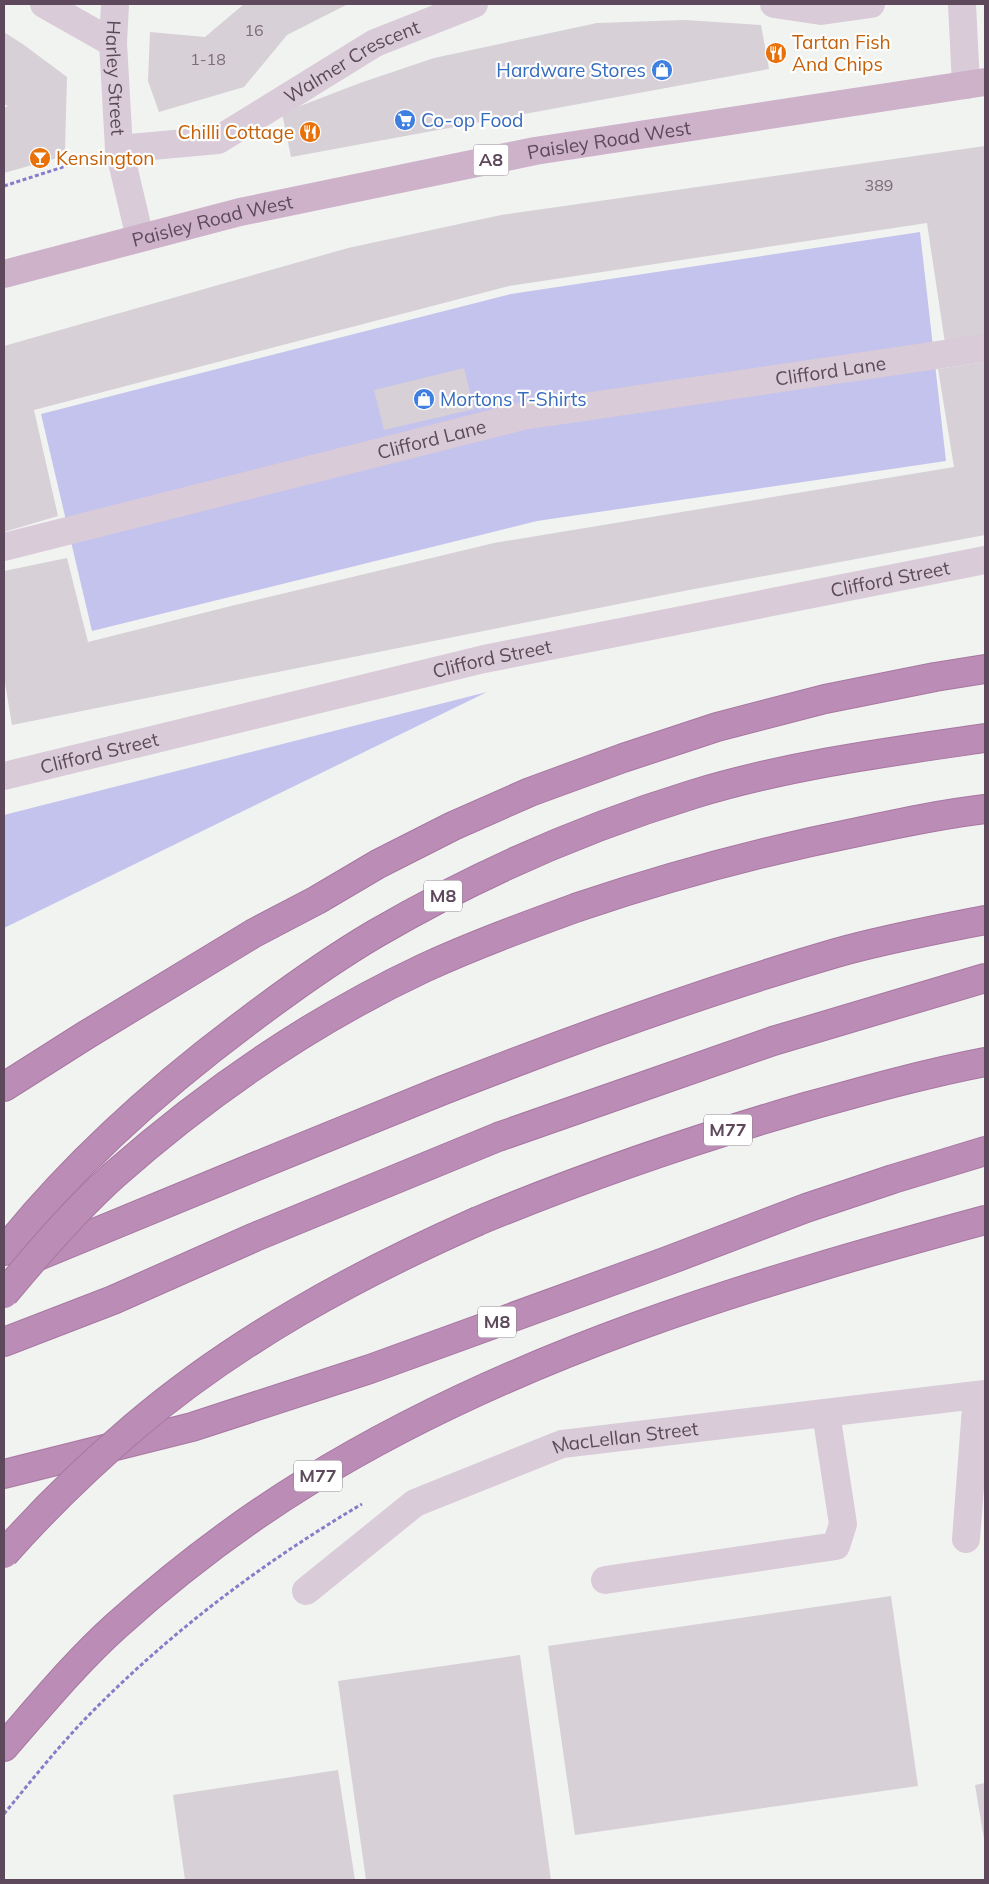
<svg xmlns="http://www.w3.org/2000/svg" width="989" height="1884" font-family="Mulish,sans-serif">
	<rect width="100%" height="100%" fill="#f1f3f1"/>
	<path fill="#c3c3ed" d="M920,232L946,461L537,521L92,631L41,414L511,294Z
		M487,692L4,928V815Z"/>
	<path fill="#d7d0d6" d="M244,4H348L287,35L244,87L159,112L148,81L150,32L205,37Z
		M685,20L761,25L769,69L291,157L282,113L360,83L434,58L597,23Z
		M4,32L24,45L67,77L65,150L57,158L4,173V108L8,106L4,104Z
		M985,146V336L945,343L927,223L509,286L34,410L58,516L4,532V346L348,248L501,215Z
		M985,362V535L689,590L12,725L4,677V571L67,558L88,642L235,605L494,543L954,467L938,369Z
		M464,368L474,409L384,430L374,390Z
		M891,1596L918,1786L575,1835L548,1646Z
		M520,1655L551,1880H366L338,1681Z
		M338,1770L355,1880H185L173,1795Z
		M985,1783V1839H984L975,1785Z"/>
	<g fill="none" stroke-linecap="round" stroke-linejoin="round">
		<g stroke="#a777a1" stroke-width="30">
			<path id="highway" d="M578,907C670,876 763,851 858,832C900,823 942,814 985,809
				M4,1087L86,1035L254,933L317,900L378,864L453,826L530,792L623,758L717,727L825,699L935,677L985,669
				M478,1221C584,1177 692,1140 802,1108C863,1091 923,1074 985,1062
				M4,1251C74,1163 158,1088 248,1021C289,990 331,960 375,934C476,875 583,828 694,794C789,765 888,752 985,738
				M31,1259C167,1203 304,1146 441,1091C571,1040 702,992 836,953C885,939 935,930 985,920
				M4,1342L113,1300L255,1237L498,1137L773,1041L985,978
				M4,1474L192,1427L370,1369L667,1261L806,1208L893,1179L985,1151
				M4,1747C40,1706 75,1663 116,1626C175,1573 239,1524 307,1482C514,1354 752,1283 985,1220"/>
		</g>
		<path stroke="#867dc9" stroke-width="3" stroke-dasharray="4 2.5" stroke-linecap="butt" d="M4,186L91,158
			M4,1814C31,1781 58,1747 88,1716C169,1633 262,1563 362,1504"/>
		<g stroke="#d9cbd8" stroke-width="28">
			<path d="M44,4L113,43"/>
			<path id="s1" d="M115,4L113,43L119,149L140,238"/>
			<path d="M774,4L821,11L871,4"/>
			<path d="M962,4L966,85"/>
			<path id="s2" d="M119,149L218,140L375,43L474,4"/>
			<path id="s3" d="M4,547L523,416L985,348"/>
			<path id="s4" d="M4,776L484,659L985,560"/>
			<path d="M966,1539L977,1395"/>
			<path d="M605,1580L836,1546L843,1524L826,1413"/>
			<path id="s5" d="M306,1591L415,1503L562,1444L985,1394"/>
		</g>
		<path stroke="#cdb2ca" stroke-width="28" id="s6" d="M4,274L240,212L535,151L985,82"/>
		<use href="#highway" stroke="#bb8cb5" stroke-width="28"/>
		<g stroke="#a777a1" stroke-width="30" stroke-linecap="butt">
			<path id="highway-bridge" d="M4,1294C38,1253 74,1211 114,1175C207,1093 311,1021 424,968C474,945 526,926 578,907
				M4,1554C44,1509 87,1467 134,1427C236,1340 356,1275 478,1221"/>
		</g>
		<use href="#highway-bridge" stroke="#bb8cb5" stroke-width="28"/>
	</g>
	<defs>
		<g id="restaurant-disc" transform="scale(1.125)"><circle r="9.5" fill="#e8710a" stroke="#fff"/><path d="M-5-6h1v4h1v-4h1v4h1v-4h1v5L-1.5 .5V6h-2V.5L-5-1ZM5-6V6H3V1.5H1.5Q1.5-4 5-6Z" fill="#fff"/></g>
		<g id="shop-disc" transform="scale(1.125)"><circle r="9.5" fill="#3f7fe0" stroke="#fff"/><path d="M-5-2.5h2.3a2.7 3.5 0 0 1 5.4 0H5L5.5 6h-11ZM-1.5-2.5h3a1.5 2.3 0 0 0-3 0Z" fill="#fff"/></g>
		<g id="supermarket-disc" transform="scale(1.125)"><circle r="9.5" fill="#3f7fe0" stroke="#fff"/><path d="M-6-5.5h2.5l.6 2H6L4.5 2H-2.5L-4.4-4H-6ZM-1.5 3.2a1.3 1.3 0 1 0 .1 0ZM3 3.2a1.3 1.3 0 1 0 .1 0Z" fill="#fff"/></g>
		<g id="bar-disc" transform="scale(1.125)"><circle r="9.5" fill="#e8710a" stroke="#fff"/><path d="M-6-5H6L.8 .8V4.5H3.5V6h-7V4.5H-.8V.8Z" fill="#fff"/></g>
	</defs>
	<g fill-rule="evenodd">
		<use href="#restaurant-disc" x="776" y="53"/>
		<use href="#shop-disc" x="662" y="70"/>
		<use href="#supermarket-disc" x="405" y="120"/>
		<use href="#restaurant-disc" x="310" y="132"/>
		<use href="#bar-disc" x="40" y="158"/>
		<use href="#shop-disc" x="424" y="399"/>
	</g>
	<g text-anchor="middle" stroke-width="4.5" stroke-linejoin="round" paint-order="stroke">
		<g font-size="16" fill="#7c6b7a">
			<text x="254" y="36">16</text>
			<text x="208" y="65">1-18</text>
			<text x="879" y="191">389</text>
		</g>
		<g fill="#fff" stroke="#8e808c" stroke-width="1">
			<rect x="473.5" y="144.5" width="35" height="31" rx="4"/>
			<rect x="424" y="880.5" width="38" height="31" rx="4"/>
			<rect x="704" y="1114.5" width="48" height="31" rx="4"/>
			<rect x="478" y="1306.5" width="38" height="31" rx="4"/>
			<rect x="294" y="1460.5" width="48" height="31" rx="4"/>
		</g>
		<g font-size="18" font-weight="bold" fill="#5d495b">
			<text x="491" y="166">A8</text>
			<text x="443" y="902">M8</text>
			<text x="728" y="1136">M77</text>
			<text x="497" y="1328">M8</text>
			<text x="318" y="1482">M77</text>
		</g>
		<g font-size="19" fill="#c56008" stroke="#fff" text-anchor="start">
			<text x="792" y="49">Tartan Fish<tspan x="792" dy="22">And Chips</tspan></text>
			<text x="294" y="139" text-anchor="end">Chilli Cottage</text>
			<text x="56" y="165">Kensington</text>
		</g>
		<g font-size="19" fill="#5d495b" stroke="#fff">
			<text dy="7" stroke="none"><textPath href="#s2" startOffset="255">Walmer Crescent</textPath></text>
			<text dy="7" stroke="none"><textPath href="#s1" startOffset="74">Harley Street</textPath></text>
			<text dy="7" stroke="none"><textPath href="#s6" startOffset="620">Paisley Road West</textPath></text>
			<text dy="7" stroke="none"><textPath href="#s6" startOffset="215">Paisley Road West</textPath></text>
			<text dy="7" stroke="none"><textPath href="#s3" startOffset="846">Clifford Lane</textPath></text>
			<text dy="7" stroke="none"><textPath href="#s3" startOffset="441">Clifford Lane</textPath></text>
			<text dy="7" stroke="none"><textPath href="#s4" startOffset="908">Clifford Street</textPath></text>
			<text dy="7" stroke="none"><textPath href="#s4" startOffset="502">Clifford Street</textPath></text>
			<text dy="7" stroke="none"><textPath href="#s4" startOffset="98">Clifford Street</textPath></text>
			<text dy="7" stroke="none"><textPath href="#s5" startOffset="362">MacLellan Street</textPath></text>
		</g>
		<g font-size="19" fill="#366cbe" stroke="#fff" text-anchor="start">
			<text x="646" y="77" text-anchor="end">Hardware Stores</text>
			<text x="421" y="127">Co-op Food</text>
			<text x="440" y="406">Mortons T-Shirts</text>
		</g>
	</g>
	<rect width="989" height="1884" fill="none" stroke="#5d495b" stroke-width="10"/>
</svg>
